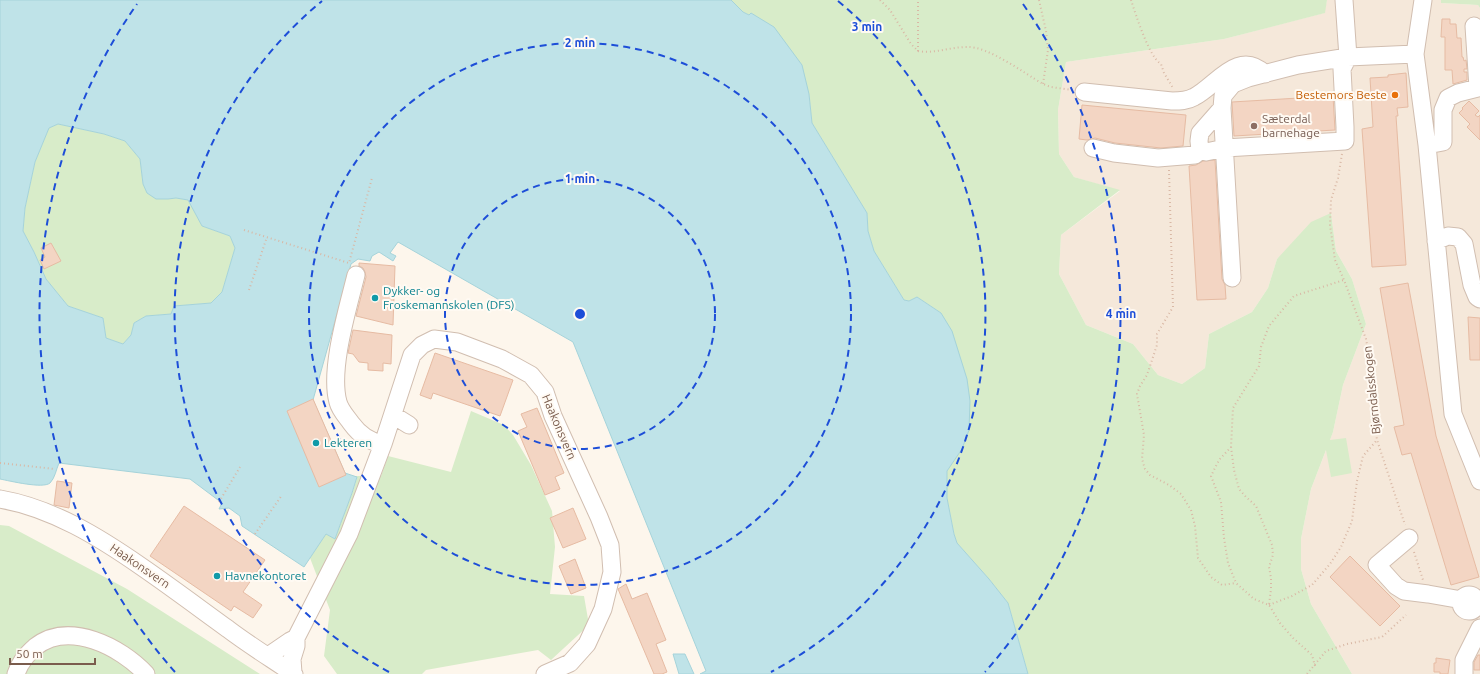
<svg xmlns="http://www.w3.org/2000/svg" width="1480" height="674" font-family="Ubuntu,sans-serif">
	<rect width="100%" height="100%" fill="#fdf6ec"/>
	<path fill="#f5e8da" d="M1327,0H1441V3L1478,5L1480,8V674H1352L1311,604L1301,569V539L1311,489L1333,432L1343,385L1366,324L1352,279L1336,251L1331,213L1277,259L1268,288L1252,312L1209,334L1205,368L1182,384L1158,375L1133,344L1086,325L1059,274L1061,235L1120,191L1074,177L1059,154L1058,110L1066,62L1224,39L1324,13Z"/>
	<path fill="#d8ecc9" d="M731,0H1327L1325,13L1224,39L1066,62L1058,110L1059,154L1074,177L1120,190L1061,235L1059,274L1086,325L1133,344L1158,375L1182,384L1205,368L1209,334L1252,312L1268,288L1277,259L1311,222L1331,213L1336,251L1352,279L1366,324L1343,385L1333,432L1330,440L1346,438L1352,473L1331,477L1326,450L1311,489L1301,539V569L1311,604L1352,674H1028L1008,603L989,579L957,543L954,534L947,498V471L962,449L941,313L917,297L909,301L904,300L874,251L868,231L867,213L812,123L809,94L749,15L743,12Z
		M1441,0H1480V8L1478,5L1441,3Z
		M58,124L104,134L125,141L140,159L143,184L168,199L176,198L188,200L202,226L230,236L235,248L222,292L211,303L174,306L171,314L146,316L134,323L131,335L123,344L106,338L103,318L68,306L46,279L34,252L23,231L25,208L35,162L49,128Z
		M471,411L504,425L513,435L531,465L552,511L555,547L550,594L584,596L589,625L551,660L538,650L426,670L422,674H337L324,656L330,610L310,558L326,534L335,539C342,518 351,499 357,478L353,476H381L388,456L451,472Z
		M0,525L9,526L127,589L260,674H0Z"/>
	<path fill="#bfe3e8" stroke="#a5d3da" fill-rule="evenodd" d="M0,0H731L743,12L749,15L751,13L774,27L802,65L809,94L812,123L867,213L868,231L874,251L904,300L909,301L917,297L941,313L952,331L967,379L970,401L969,430L962,449L947,471V498L954,534L957,543L989,579L1008,603L1028,674H700L706,671L573,342L398,242L390,253L396,256L393,261L379,252L372,256L370,261L358,259L351,264L313,400L345,473L357,477C351,499 342,518 335,539L326,534L304,567L242,526L240,516L229,508L219,509L222,503L190,479L59,463C56,470 55,478 50,483C43,489 10,481 0,479ZM58,124L104,134L125,141L140,159L143,184L147,193L156,199H168L176,198L188,200L202,226L230,236L235,248L222,292L211,303L174,306L171,314L146,316L134,323L131,335L123,344L106,338L103,318L68,306L46,279L34,252L23,231L25,208L35,162L49,128Z
		M673,654H685L694,674H679Z"/>
	<path fill="#f3d5c3" stroke="#e6bba3" d="M1442,19H1450V24H1456L1457,38H1461L1462,57H1463L1464,61L1466,60L1467,69H1464V72H1467V80L1453,84L1452,70H1445V37H1441Z
		M1406,73L1408,107L1397,108L1398,116H1396L1406,265L1372,267L1362,129L1373,127L1370,78L1388,77V75Z
		M1333,96L1335,130L1234,136L1232,102Z
		M1469,101L1479,111L1475,115L1478,117L1480,115V140L1467,127L1470,124L1459,113L1463,109L1462,108Z
		M1082,105L1186,115L1183,146L1161,148L1115,143L1095,138L1087,140L1079,139Z
		M1215,160L1222,279L1225,285L1226,299L1197,300L1189,166L1196,165L1203,161Z
		M51,243L61,261L44,269L40,260L45,257L41,248Z
		M359,263L395,266L393,325L356,316L366,277L365,272L363,268L359,266Z
		M1408,283L1436,436L1479,577L1451,585L1411,453L1402,455L1394,427L1404,425L1380,288Z
		M1468,317L1480,318V360H1470Z
		M353,330L392,335L391,364L383,363V371L368,370V363L359,362L353,354L348,353Z
		M435,353L513,380L500,416L433,393L431,399L420,395Z
		M313,399L346,475L319,487L287,411Z
		M537,408L564,473L555,477L560,489L545,495L518,431L527,427L521,414Z
		M57,481L72,483L69,508L54,505Z
		M184,506L265,560L243,592L262,605L253,618L234,606L231,611L150,556Z
		M573,508L586,539L563,548L550,518Z
		M1350,556L1400,606L1380,626L1330,577Z
		M575,559L586,588L571,594L559,566Z
		M626,584L632,599L647,593L666,640L656,644L667,672L662,674H654L618,589Z
		M1478,655H1480V670H1474V662Z
		M1436,658L1450,660L1448,674H1440V672H1434V663H1436Z"/>
	<g fill="none" stroke-linecap="round" stroke-linejoin="round">
		<g stroke="#d1beb0" stroke-width="19">
			<path id="minor" d="M1423,0L1415,54L1427,145L1453,414L1480,481
				M1084,92L1172,101C1180,101 1187,101 1194,97C1216,86 1238,48 1265,74
				M1222,108L1200,133L1199,141L1200,150L1206,152L1225,148L1345,141V127L1342,69L1348,57L1344,0
				M1427,145L1443,142V110L1448,98L1458,93L1478,88L1474,26
				M1093,148L1114,153L1158,158L1195,155L1200,150
				M1436,241L1448,236L1458,237L1464,244L1472,285L1477,297L1480,299
				M356,275C348,308 329,369 338,402C340,410 346,416 351,423C359,434 369,442 383,444
				M1232,278L1222,108L1223,96L1233,84L1248,78L1298,65L1348,57L1415,54
				M393,415L409,425
				M0,499C52,508 99,537 142,567C171,587 199,608 228,629C249,645 272,659 294,674
				M1409,538L1377,565L1396,586L1404,591L1428,594L1462,600
				M1461 603a8 8 0 1 1 16 0a8 8 0 1 1-16 0Z
				M268,656L290,641L296,638
				M293,673L292,659L296,646V638L349,534L383,444L412,355L422,345L434,339L457,342L502,359L531,375L545,392L553,416L599,517L610,545L612,572L603,609L587,644L570,663L545,674
				M16,674C20,662 26,655 35,647C69,620 121,647 146,674
				M1464,674V660L1480,628"/>
		</g>
		<path stroke="#d9b8a5" stroke-width="2" stroke-dasharray="1 3" stroke-linecap="butt" d="M880,0L890,10L911,44L918,51C934,54 950,47 967,47C988,46 1024,73 1043,84L1051,87L1072,90
			M1039,0L1046,31L1048,50L1043,84
			M1131,0C1136,15 1149,57 1161,64L1164,73L1173,88
			M918,51V0
			M1342,154L1338,178L1331,200L1330,225L1335,260L1344,280L1366,339L1373,378V412L1377,440L1405,525
			M1169,170L1173,307L1157,334V345L1147,375L1140,386L1137,394L1144,435L1142,459L1145,469L1150,475L1169,485L1181,494L1191,510L1195,526L1198,558L1211,577L1222,585L1236,583
			M244,230L349,263L372,178
			M249,290L267,237
			M1231,447L1234,470L1239,489L1246,497L1256,506L1272,545L1273,555L1269,567L1271,578V589L1269,605
			M0,463L55,469
			M219,502L240,467
			M255,534L282,495
			M1414,552L1423,580
			M1269,605L1292,596L1312,585L1330,564L1341,547L1352,521L1357,481L1363,456L1377,440
			M1315,666L1312,655L1293,638L1280,623L1269,605L1254,599L1236,583L1228,563L1224,538L1221,502L1211,476L1219,460L1231,447L1233,408L1259,366L1261,347L1269,326L1294,296L1344,280
			M1307,674L1326,651L1347,644L1382,637L1406,615"/>
		<use href="#minor" stroke="#fff" stroke-width="17"/>
	</g>
	<g fill="none" stroke="#1d4ed8" stroke-width="2" stroke-dasharray="7 5">
		<circle cx="580" cy="314" r="135"/>
		<circle cx="580" cy="314" r="271"/>
		<path d="M389 672A406 406 0 0 1 322 1M838 1A406 406 0 0 1 771 672"/>
		<path d="M175 672A541 541 0 0 1 137 4M1023 4A541 541 0 0 1 985 672"/>
	</g>
	<circle fill="#e8710a" stroke="#fffaf3" stroke-width="1.5" cx="1395" cy="95" r="4"/>
	<circle fill="#8d6e63" stroke="#fffaf3" stroke-width="1.5" cx="1254" cy="126" r="4"/>
	<g fill="#0f9aa8" stroke="#fffaf3" stroke-width="1.5">
		<circle cx="375" cy="298" r="4"/>
		<circle cx="316" cy="443" r="4"/>
		<circle cx="217" cy="576" r="4"/>
	</g>
	<g text-anchor="middle" stroke-width="4" stroke-linejoin="round" paint-order="stroke">
		<g font-size="12" fill="#c56008" stroke="#fffaf3" text-anchor="end">
			<text x="1387" y="99">Bestemors Beste</text>
		</g>
		<g font-size="12" fill="#785e54" stroke="#fffaf3" text-anchor="start">
			<text x="1262" y="123">Sæterdal<tspan x="1262" dy="14">barnehage</tspan></text>
		</g>
		<g font-size="12" fill="#0d838f" stroke="#fffaf3" text-anchor="start">
			<text x="383" y="295">Dykker- og<tspan x="383" dy="14">Froskemannskolen (DFS)</tspan></text>
			<text x="324" y="447">Lekteren</text>
			<text x="225" y="580">Havnekontoret</text>
		</g>
		<g font-size="12" fill="#7a5c4d" stroke="#fffaf3">
			<text transform="translate(1372 390) rotate(-96)" y="4">Bjørndalsskogen</text>
			<text transform="translate(559 427) rotate(67)" y="4">Haakonsvern</text>
			<text transform="translate(140 566) rotate(34)" y="4">Haakonsvern</text>
		</g>
	</g>
	<circle cx="580" cy="314" r="6" fill="#1d4ed8" stroke="#fffaf3" stroke-width="2"/>
	<g font-size="12" text-anchor="middle" font-weight="bold" fill="#1d4ed8" stroke="#fffaf3" stroke-width="4" stroke-linejoin="round" paint-order="stroke">
		<text x="867" y="31">3 min</text>
		<text x="580" y="47">2 min</text>
		<text x="580" y="183">1 min</text>
		<text x="1121" y="318">4 min</text>
	</g>
	<path d="M10 658v6h85v-6" fill="none" stroke="#7a5c4d" stroke-width="2"/>
	<text x="16" y="658" font-size="12" fill="#7a5c4d" stroke="#fffaf3" stroke-width="3" paint-order="stroke">50 m</text>
</svg>
